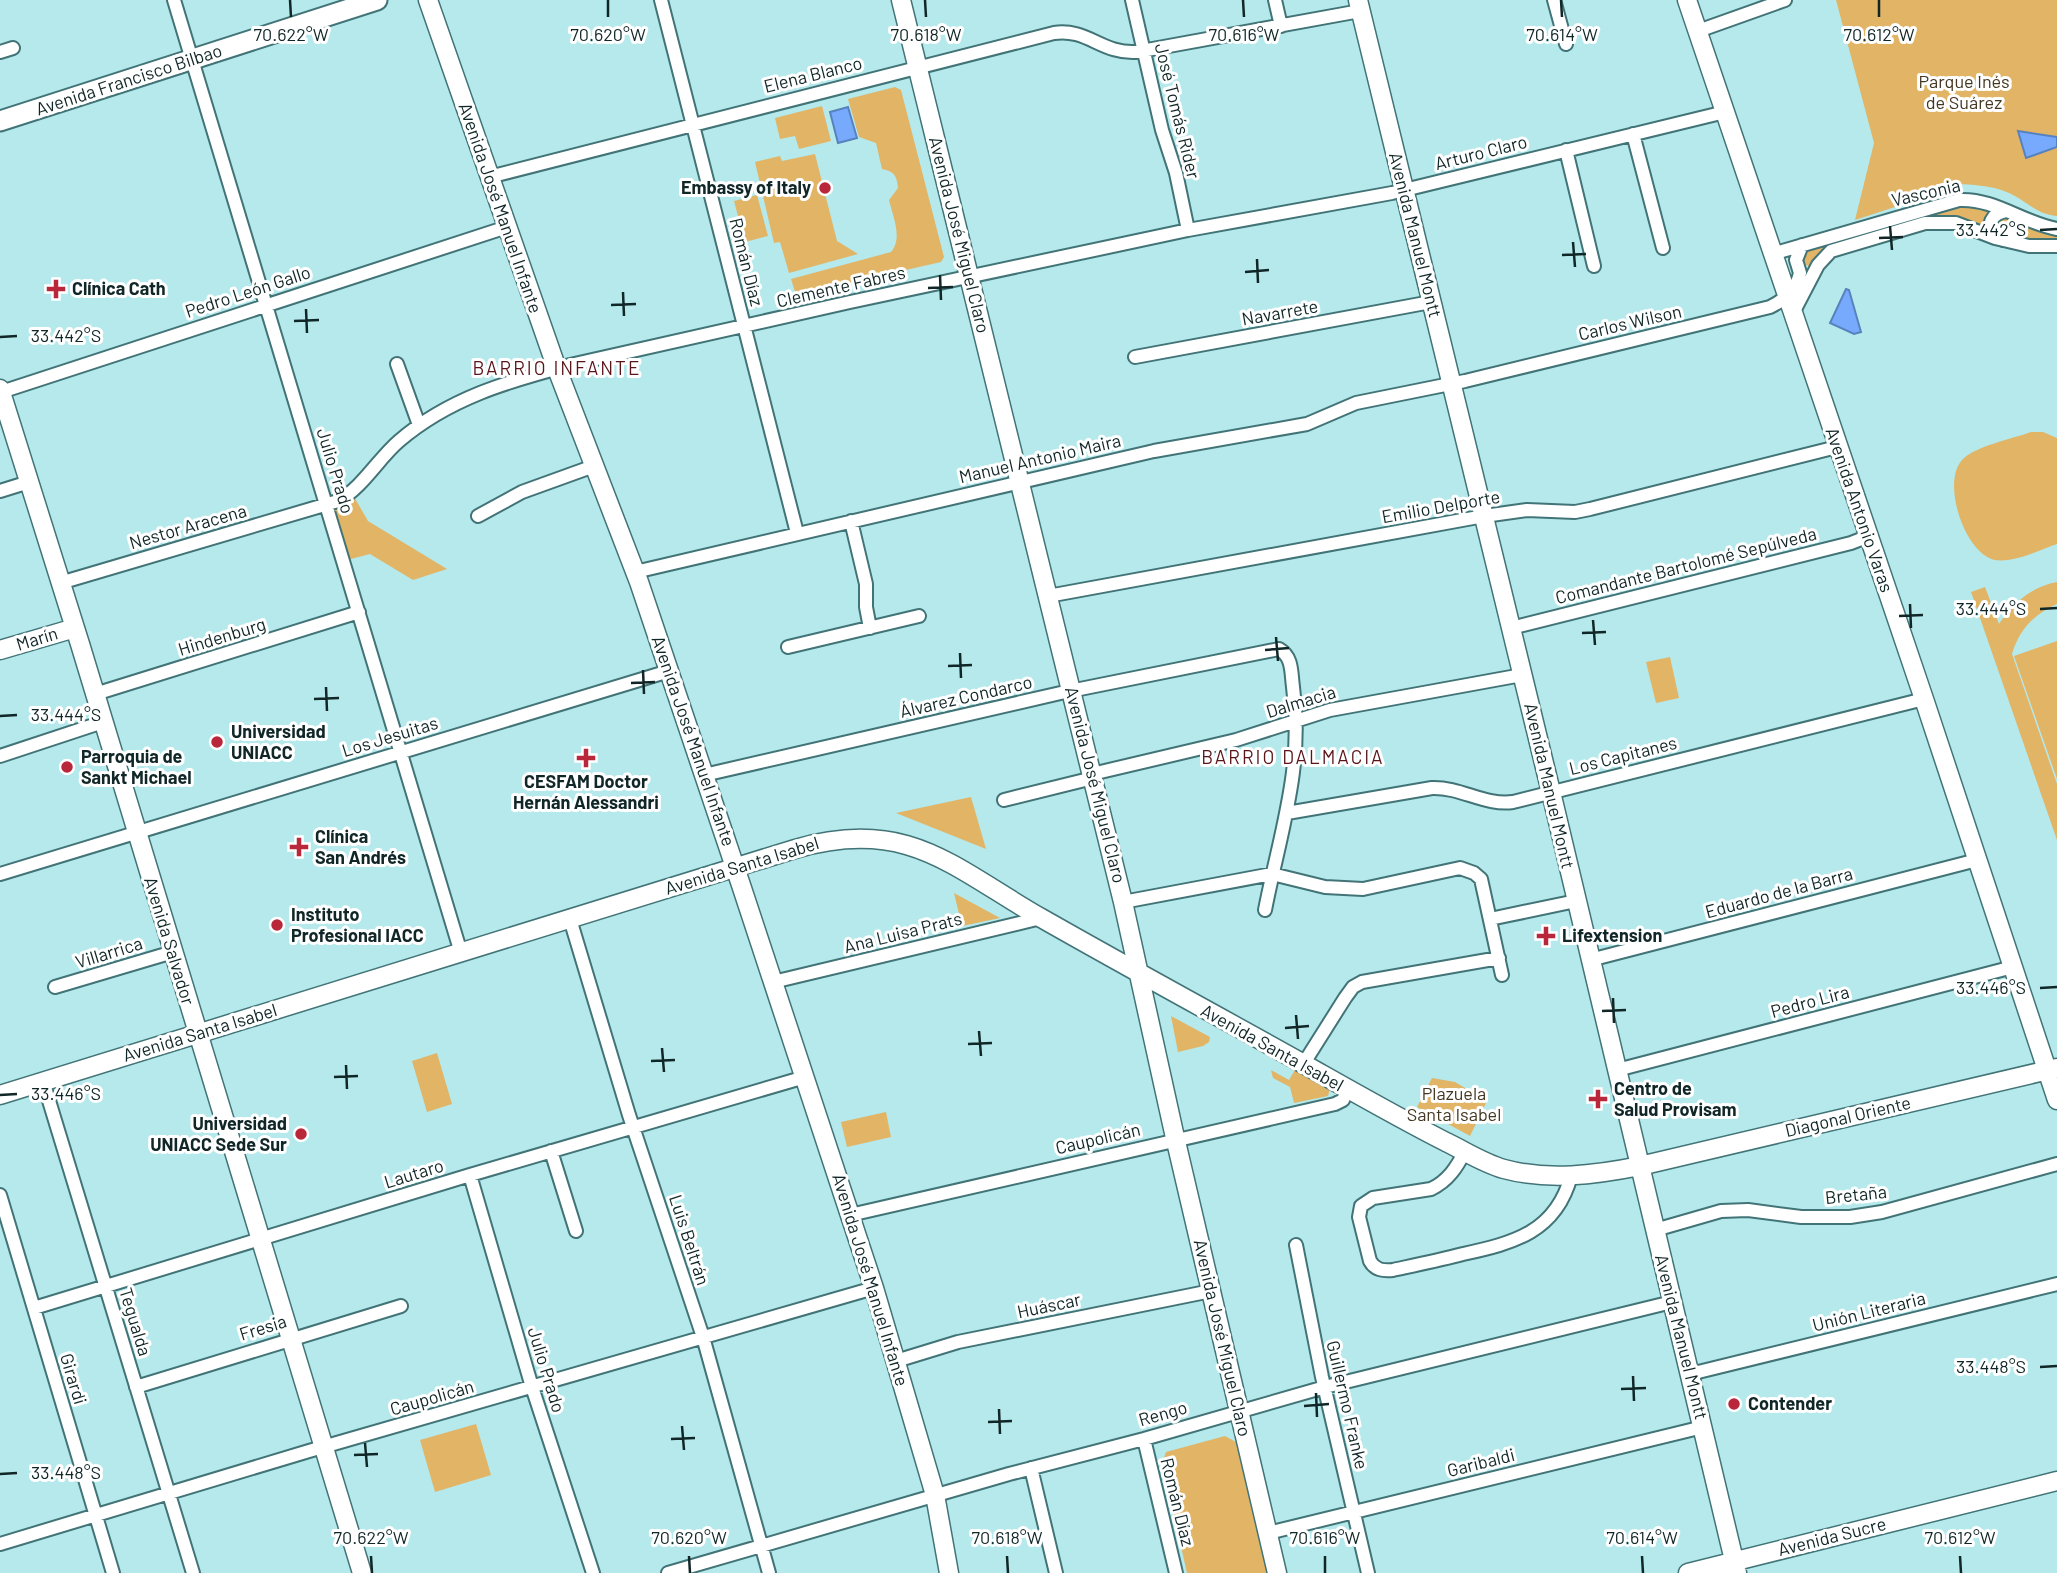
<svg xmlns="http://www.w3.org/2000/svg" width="2057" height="1573" font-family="Barlow,sans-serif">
	<rect width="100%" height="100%" fill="#b5e9ec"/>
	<path fill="#e1b466" d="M1836,0H2057V216C2036,214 2029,203 2013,195C1993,184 1969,185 1947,183L1944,191L1855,220L1874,143Z
		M895,87L901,90L944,257L941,262L796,295L791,279L891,252C903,238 893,217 889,200L898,188C897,176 894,171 882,169L876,143L859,137L848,99Z
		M822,106L831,141L799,149L795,136L780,139L775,118Z
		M815,154L837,241L858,254L789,273L780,242L774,243L755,162L780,156L782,161Z
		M757,195L768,236L745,242L734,201Z
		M1973,204L2057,233V240C2016,249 1980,219 1940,216C1913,214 1856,236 1830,246L1817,256L1809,266L1803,264L1800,256L1803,248L1954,205Z
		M2031,432H2043L2057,438V544C2039,550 2015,563 1995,560C1965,554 1941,483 1962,460C1975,446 2012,439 2031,432Z
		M353,495L368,521L447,569L413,580L370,554L347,560L333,506Z
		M2057,582V604C2034,614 2019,630 2012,654L2057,784V840L1971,592L1985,587L1999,624C2013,603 2031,587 2057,582Z
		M2057,641V779L2014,656Z
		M1670,657L1679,698L1656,703L1646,662Z
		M971,797L986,849L896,813Z
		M954,893L1000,918L962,926Z
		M1171,1016L1210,1037L1209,1042L1203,1046L1178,1052Z
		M437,1053L452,1104L427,1112L412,1061Z
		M1296,1068L1330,1088L1328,1096L1294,1103L1290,1087L1273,1078L1271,1070L1289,1080Z
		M1432,1078L1455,1082L1487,1101L1470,1136L1417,1107Z
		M886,1112L891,1137L847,1147L841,1122Z
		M476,1424L491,1475L435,1492L420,1440Z
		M1225,1436L1236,1442L1267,1573H1187L1162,1463L1166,1452Z"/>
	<path fill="#77a9fd" stroke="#5882bd" stroke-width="2" d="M848,107L857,138L838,143L830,112Z
		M2018,131L2057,137V147L2026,158Z
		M1846,289L1849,290L1861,332L1854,334L1830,323Z"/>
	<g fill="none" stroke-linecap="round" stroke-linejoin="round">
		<g stroke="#427477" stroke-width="16">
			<path id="street" d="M174,0L461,953
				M661,0L797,533
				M1132,0L1162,130L1176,173L1188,230
				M1275,0L1281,26
				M1554,0L1566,44
				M1698,31L1785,0
				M0,52L13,48
				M1633,134L1663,248
				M1566,150L1594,266
				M489,177L1054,33C1087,28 1102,54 1136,52L1360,11
				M1995,238C1986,224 1991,214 2006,211
				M2003,240C2015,235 2019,227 2015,215
				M1772,254L1959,200C1994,198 2023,223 2057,229
				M1800,273L1796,260L1802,245
				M1793,313L1818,265L1831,251L1925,223H1956L1995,238L2029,246H2057
				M1135,357L1431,302
				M397,364L419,425
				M1,392L507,227
				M0,491L29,482
				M478,516L522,492L594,466
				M851,521L866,584V607L870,628
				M635,572L1154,451L1307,424L1356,403L1465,381L1770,307C1786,299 1796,290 1800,273
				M60,583L338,501C363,487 378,459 399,441C449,398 509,381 570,365L850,302L1188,230L1392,193L1725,112
				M1048,596L1484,516L1527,510L1575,512L1590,509L1837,447
				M1511,628L1851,543L1869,536
				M788,647L919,616
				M95,694L359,612
				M0,756L103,722
				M1092,774L1236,740L1330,710L1522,675
				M704,775L1065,692L1279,649C1293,657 1291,673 1293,687C1304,767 1280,833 1265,910
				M1004,800L1093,778
				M1287,813L1432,788C1461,787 1485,806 1513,802L1924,699
				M0,874L669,671
				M1123,902L1272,874L1325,887L1363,889L1460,868L1474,873L1481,879L1502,975
				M570,919L629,1115L703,1337L769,1573
				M1490,919L1576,901
				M1590,960L1977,860
				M773,982L1041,918
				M55,987L173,952
				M1304,1063L1345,998L1353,987L1362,982L1499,958
				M1617,1070L2013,967
				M43,1081L193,1573
				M551,1151L576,1231
				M1465,1151C1457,1167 1448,1181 1431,1189L1373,1198L1361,1206L1359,1217L1370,1261C1375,1270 1383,1271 1393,1270C1416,1265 1440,1260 1463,1254C1514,1243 1556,1232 1571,1176
				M470,1175L532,1387L593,1573
				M0,1195L113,1573
				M850,1215L1335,1104L1343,1100L1347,1090
				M1655,1230L1721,1211L1748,1210L1801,1217H1850L1882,1212L2057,1164
				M1296,1245L1322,1377L1368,1573
				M34,1308L470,1175L805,1077
				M896,1361L958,1342L1211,1291
				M1690,1374L2057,1284
				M136,1387L401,1306
				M1144,1439L1176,1573
				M1031,1468L1056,1573
				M1268,1533L1703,1427
				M0,1544L309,1451L874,1288
				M668,1573L1009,1474L1144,1439L1325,1387L1672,1302"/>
		</g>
		<g stroke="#427477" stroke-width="21">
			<path id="secondary" d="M428,0L557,369L639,582L741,885L874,1288L935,1495L949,1573
				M901,0L1123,902L1174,1133L1277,1573
				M1358,0L1551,792L1737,1573
				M1687,0L1924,699L2057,1100
				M0,389L80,644L362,1573
				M0,650L75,628
				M0,1095L795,849C908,816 953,868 1043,919C1129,968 1216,1015 1302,1063C1350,1090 1397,1117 1446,1142C1465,1151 1483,1163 1504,1169C1548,1181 1595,1175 1640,1166L2057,1068
				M1688,1573L2057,1481"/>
		</g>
		<g stroke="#427477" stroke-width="23">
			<path id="primary" d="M0,121L377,0"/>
		</g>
		<use href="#street" stroke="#fff" stroke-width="12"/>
		<use href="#secondary" stroke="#fff" stroke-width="18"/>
		<use href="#primary" stroke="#fff" stroke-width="19"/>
	</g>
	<path fill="none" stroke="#112627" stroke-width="2.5" d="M290,0L291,17M608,0V17M925,0L926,17M1243,0L1244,17M1561,0L1562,17M1879,0V17M1890,226L1892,250M2040,230L2057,229M1879,238L1903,237M1573,242L1575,267M1562,255L1586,254M1257,259L1258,283M1245,272L1269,270M940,275L941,300M928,288L953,287M623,292L624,316M611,305L636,304M306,309L307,333M294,321L319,320M0,337L17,336M1910,604L1911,628M2040,609L2057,608M1899,616L1923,615M1593,620L1595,645M1582,633L1606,632M1276,637L1278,661M1265,650L1289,648M960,653L961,678M948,666L972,665M643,670L644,694M631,683L655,682M326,687L327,711M314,699L339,698M0,716L17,715M2040,988L2057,987M1613,998L1614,1023M1602,1011L1626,1010M1296,1015L1298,1039M1285,1028L1309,1026M979,1031L981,1056M968,1044L992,1043M662,1048L664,1072M651,1061L675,1060M346,1065L347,1089M334,1077L358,1076M0,1095L17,1094M2040,1367L2057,1366M1633,1376L1634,1401M1621,1389L1646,1388M1316,1393L1317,1417M1304,1406L1329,1404M999,1409L1000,1434M988,1422L1012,1421M682,1426L684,1450M671,1439L695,1438M365,1443L367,1467M354,1455L378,1454M0,1474L17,1473M371,1556L372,1573M689,1556L690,1573M1007,1556L1008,1573M1325,1556V1573M1642,1556L1643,1573M1960,1556L1961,1573"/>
	<g fill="#b9283a" stroke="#fff" stroke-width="2.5">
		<circle cx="825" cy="188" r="7"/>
		<path d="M52.5 278.5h7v7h7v7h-7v7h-7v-7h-7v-7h7z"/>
		<circle cx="217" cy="742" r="7"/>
		<path d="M582.5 747.5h7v7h7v7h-7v7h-7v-7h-7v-7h7z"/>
		<circle cx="67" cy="767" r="7"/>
		<path d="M295.5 836.5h7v7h7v7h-7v7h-7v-7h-7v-7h7z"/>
		<circle cx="277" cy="925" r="7"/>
		<path d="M1542.5 925.5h7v7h7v7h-7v7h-7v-7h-7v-7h7z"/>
		<path d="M1594.5 1088.5h7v7h7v7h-7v7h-7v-7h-7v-7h7z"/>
		<circle cx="301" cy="1134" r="7"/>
		<circle cx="1734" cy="1404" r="7"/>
	</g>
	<g text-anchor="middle" stroke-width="6" stroke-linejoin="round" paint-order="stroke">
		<g font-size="18" fill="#112627" stroke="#fff">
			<text transform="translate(813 75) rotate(-14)" y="6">Elena Blanco</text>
			<text transform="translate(129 80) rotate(-18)" y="6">Avenida Francisco Bilbao</text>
			<text transform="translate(1177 111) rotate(76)" y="6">José Tomás Rider</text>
			<text transform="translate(1481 153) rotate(-14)" y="6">Arturo Claro</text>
			<text transform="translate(1926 193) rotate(-13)" y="6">Vasconia</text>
			<text transform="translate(500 208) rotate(71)" y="6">Avenida José Manuel Infante</text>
			<text transform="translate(959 235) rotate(76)" y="6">Avenida José Miguel Claro</text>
			<text transform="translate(1415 235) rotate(76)" y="6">Avenida Manuel Montt</text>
			<text transform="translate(746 262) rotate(76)" y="6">Román Díaz</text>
			<text transform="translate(841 287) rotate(-13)" y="6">Clemente Fabres</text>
			<text transform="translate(248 292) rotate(-18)" y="6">Pedro León Gallo</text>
			<text transform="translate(1280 313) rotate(-10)" y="6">Navarrete</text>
			<text transform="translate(1630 323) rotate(-13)" y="6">Carlos Wilson</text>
			<text transform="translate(1040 459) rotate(-13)" y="6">Manuel Antonio Maira</text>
			<text transform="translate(335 471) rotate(73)" y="6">Julio Prado</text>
			<text transform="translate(1441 507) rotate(-10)" y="6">Emilio Delporte</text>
			<text transform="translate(1859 510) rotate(71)" y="6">Avenida Antonio Varas</text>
			<text transform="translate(188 527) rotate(-16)" y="6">Nestor Aracena</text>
			<text transform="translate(1686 566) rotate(-14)" y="6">Comandante Bartolomé Sepúlveda</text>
			<text transform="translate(222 637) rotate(-17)" y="6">Hindenburg</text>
			<text transform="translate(37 639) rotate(-17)" y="6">Marín</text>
			<text transform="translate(966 697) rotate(-13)" y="6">Álvarez Condarco</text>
			<text transform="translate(1301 702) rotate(-17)" y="6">Dalmacia</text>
			<text transform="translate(390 737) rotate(-17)" y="6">Los Jesuitas</text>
			<text transform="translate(693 741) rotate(71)" y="6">Avenida José Manuel Infante</text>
			<text transform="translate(1623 756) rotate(-14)" y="6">Los Capitanes</text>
			<text transform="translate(1095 785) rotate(76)" y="6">Avenida José Miguel Claro</text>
			<text transform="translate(1549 786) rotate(77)" y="6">Avenida Manuel Montt</text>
			<text transform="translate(742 866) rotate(-17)" y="6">Avenida Santa Isabel</text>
			<text transform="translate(1779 893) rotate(-15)" y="6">Eduardo de la Barra</text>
			<text transform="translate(903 933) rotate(-14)" y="6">Ana Luisa Prats</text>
			<text transform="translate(169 941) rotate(73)" y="6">Avenida Salvador</text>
			<text transform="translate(109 953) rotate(-17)" y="6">Villarrica</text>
			<text transform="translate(1810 1002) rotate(-15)" y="6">Pedro Lira</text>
			<text transform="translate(200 1033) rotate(-17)" y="6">Avenida Santa Isabel</text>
			<text transform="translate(1272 1048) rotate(29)" y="6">Avenida Santa Isabel</text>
			<text transform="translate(1848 1117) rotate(-13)" y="6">Diagonal Oriente</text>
			<text transform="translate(1098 1139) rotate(-13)" y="6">Caupolicán</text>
			<text transform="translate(414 1174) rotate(-17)" y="6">Lautaro</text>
			<text transform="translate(1856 1195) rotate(-6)" y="6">Bretaña</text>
			<text transform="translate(689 1240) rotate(72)" y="6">Luis Beltrán</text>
			<text transform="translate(870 1280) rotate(73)" y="6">Avenida José Manuel Infante</text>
			<text transform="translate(1049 1306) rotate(-12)" y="6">Huáscar</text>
			<text transform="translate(1869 1312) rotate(-14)" y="6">Unión Literaria</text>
			<text transform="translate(135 1322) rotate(73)" y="6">Tegualda</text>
			<text transform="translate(263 1328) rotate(-17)" y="6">Fresia</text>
			<text transform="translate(1681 1337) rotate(76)" y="6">Avenida Manuel Montt</text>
			<text transform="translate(1222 1338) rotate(77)" y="6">Avenida José Miguel Claro</text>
			<text transform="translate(546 1370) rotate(73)" y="6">Julio Prado</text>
			<text transform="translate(73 1379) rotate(73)" y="6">Girardi</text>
			<text transform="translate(432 1398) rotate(-16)" y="6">Caupolicán</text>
			<text transform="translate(1347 1405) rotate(77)" y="6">Guillermo Franke</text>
			<text transform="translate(1163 1414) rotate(-16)" y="6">Rengo</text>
			<text transform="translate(1481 1463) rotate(-14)" y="6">Garibaldi</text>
			<text transform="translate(1177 1502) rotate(76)" y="6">Román Díaz</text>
			<text transform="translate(1832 1537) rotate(-14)" y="6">Avenida Sucre</text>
		</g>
		<g font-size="18" fill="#443721" stroke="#fff">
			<text x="1964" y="88">Parque Inés<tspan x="1964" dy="21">de Suárez</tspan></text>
			<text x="1454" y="1100">Plazuela<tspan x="1454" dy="21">Santa Isabel</tspan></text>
		</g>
		<g font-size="18" font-weight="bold" fill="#112627" stroke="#fff" text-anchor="start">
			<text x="811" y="194" text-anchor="end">Embassy of Italy</text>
			<text x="72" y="295">Clínica Cath</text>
			<text x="231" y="738">Universidad<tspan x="231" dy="21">UNIACC</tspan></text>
			<text x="81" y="763">Parroquia de<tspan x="81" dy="21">Sankt Michael</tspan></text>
			<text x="586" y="788" text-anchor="middle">CESFAM Doctor<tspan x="586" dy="21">Hernán Alessandri</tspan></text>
			<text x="315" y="843">Clínica<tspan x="315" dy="21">San Andrés</tspan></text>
			<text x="291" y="921">Instituto<tspan x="291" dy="21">Profesional IACC</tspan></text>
			<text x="1562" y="942">Lifextension</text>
			<text x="1614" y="1095">Centro de<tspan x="1614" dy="21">Salud Provisam</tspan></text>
			<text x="287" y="1130" text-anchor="end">Universidad<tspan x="287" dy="21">UNIACC Sede Sur</tspan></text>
			<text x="1748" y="1410">Contender</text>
		</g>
		<g font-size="19" letter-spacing="2" fill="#5a151b" stroke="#fff">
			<text x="557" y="375">BARRIO INFANTE</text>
			<text x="1293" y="764">BARRIO DALMACIA</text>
		</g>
	</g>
	<g font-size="18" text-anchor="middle" fill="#112627" stroke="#fff" stroke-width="6" stroke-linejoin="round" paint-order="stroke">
		<text x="926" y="41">70.618°W</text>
		<text x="1879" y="41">70.612°W</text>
		<text x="291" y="41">70.622°W</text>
		<text x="608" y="41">70.620°W</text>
		<text x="1244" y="41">70.616°W</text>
		<text x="1562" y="41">70.614°W</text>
		<text x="1991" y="236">33.442°S</text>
		<text x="66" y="342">33.442°S</text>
		<text x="1991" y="615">33.444°S</text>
		<text x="66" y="721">33.444°S</text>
		<text x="1991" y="994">33.446°S</text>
		<text x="66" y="1100">33.446°S</text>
		<text x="1991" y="1373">33.448°S</text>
		<text x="66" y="1479">33.448°S</text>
		<text x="371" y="1544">70.622°W</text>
		<text x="689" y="1544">70.620°W</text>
		<text x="1007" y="1544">70.618°W</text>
		<text x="1325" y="1544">70.616°W</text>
		<text x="1642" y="1544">70.614°W</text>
		<text x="1960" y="1544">70.612°W</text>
	</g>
</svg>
